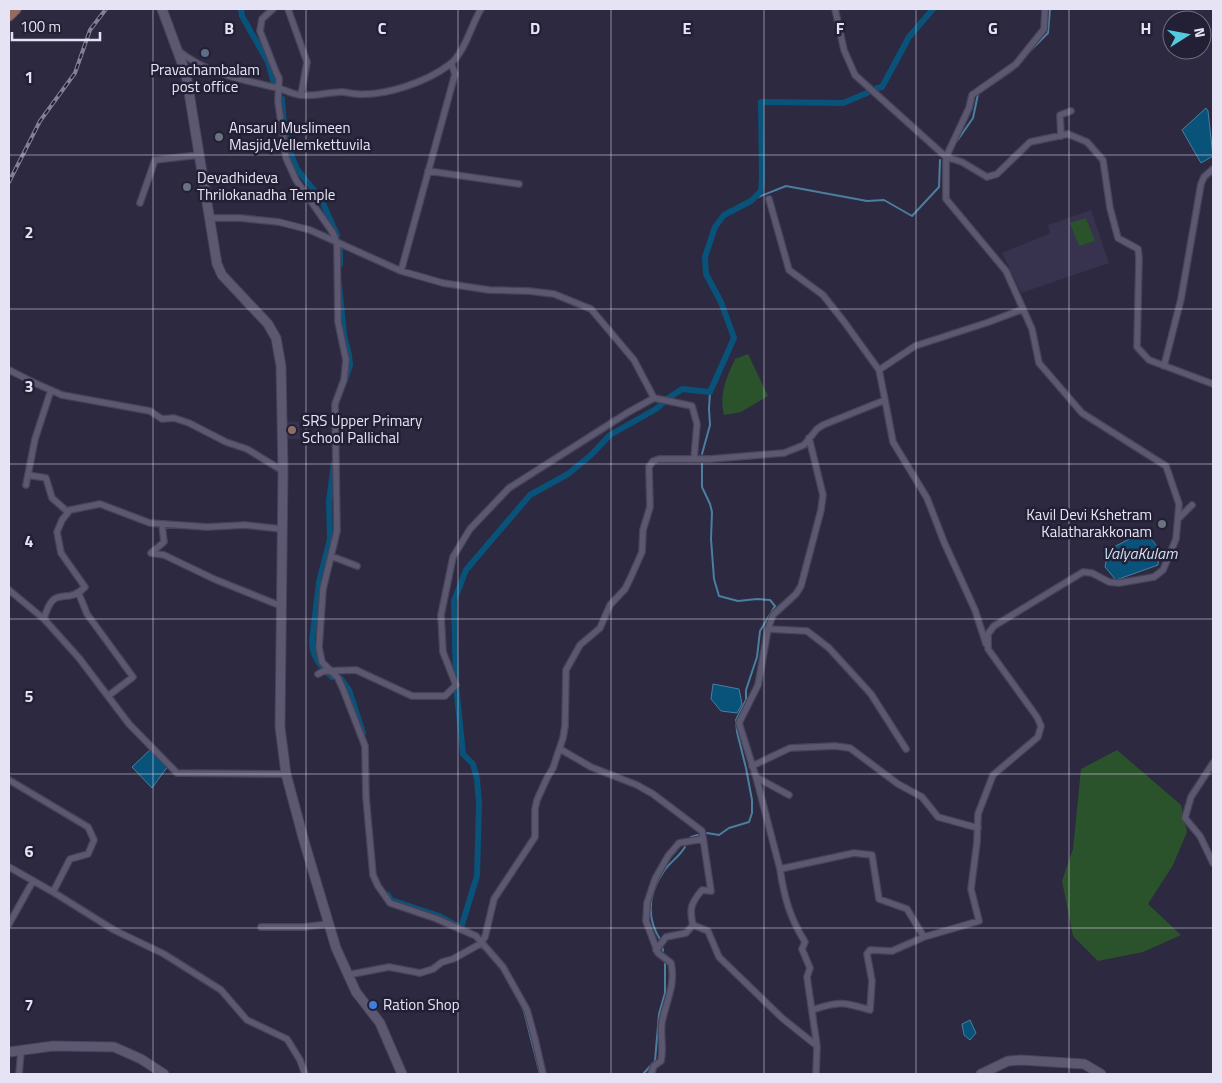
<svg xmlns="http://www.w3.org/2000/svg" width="1222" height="1083" font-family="'Titillium Web',sans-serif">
	<rect width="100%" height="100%" fill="#2c2940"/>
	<path fill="#37324e" d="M1091,210L1109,263L1021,293L1002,253L1050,233L1048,225Z
		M284,421L299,422L300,439H286Z"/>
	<path fill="#2b532b" d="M1086,218L1095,241L1079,246L1070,223Z
		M748,354L768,396L741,412L724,415C719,394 726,379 735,359Z
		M1117,750L1181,805L1187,832L1173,865L1148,904L1181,935L1143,952L1098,961L1073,936L1062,881L1073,849L1081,769Z"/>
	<path fill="#09527a" stroke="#4b7e9f" d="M1206,108L1208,111L1213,156L1201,163L1182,130Z
		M1143,532C1157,544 1160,547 1158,565L1116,580L1105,567L1108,550Z
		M713,684L739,689L742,704L737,713L721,711L711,699Z
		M153,747L168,766L152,788L132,767Z
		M970,1020L976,1033L970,1040L964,1035L962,1024Z"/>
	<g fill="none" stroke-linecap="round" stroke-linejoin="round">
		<path stroke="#4b7e9f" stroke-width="2" d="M1028,53L1048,33L1050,9
			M957,141L973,118L978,94L1013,70
			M753,199L786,186L867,201L884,200L912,216L939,187L940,160
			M702,454L710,425L709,409L710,392
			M702,464V487L710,504L712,512L711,539L714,579L719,596L738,601L757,599L770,600L775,606L760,631L757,657L746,690V700L736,720L737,732L746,768L752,800V813L749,822L729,828L719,835L707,833
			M691,837L698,835
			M661,941C646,918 648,894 664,871C670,862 679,857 685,847
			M662,946L663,951
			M520,1002L524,1011L540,1074
			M643,1074L655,1061L659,1014L665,993V963"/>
		<path stroke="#09527a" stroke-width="6" d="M241,9L242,16L268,62L274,83
			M877,88L882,87L909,37L933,9
			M282,99L284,125L289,150L297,169L321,199L337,235
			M340,264V245
			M339,284L344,335L349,355L350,365L345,380
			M667,399L682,389L710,392L734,338L721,302L706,274L705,257L715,227L724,215L751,201L761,191L762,178L761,102L843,103L867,93
			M332,677C321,667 312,657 312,641L319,582L330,539L329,501L334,463
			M341,679L349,690L363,733
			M388,895L391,900L439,916L461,928L477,876L479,804L477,779L473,764L463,754L456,685L454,601L466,570L530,495L568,474L591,455L610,435L656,409L663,403"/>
		<g stroke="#474457" stroke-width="8">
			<path id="street" d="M273,9L262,19L260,31L276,72L279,78L278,102L286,158L296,180L333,233L337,243L338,322L346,360L344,380L335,404L337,531L323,589L319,647L322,662L338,678L343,689L365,746L366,797L373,875L378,886L390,903L437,919L476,936L503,967L527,1010L535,1039L543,1074
				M288,9L307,62L301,95
				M835,9L844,50L855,75L946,157L962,162L987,177L997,174L1030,142L1068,134L1087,142L1103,160L1110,208L1118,238L1138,249L1139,258L1137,347L1149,360L1213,384
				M179,51C207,74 244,80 278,88C285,90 292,94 300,95C313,97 328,92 342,92C347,92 352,94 357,94C386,96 426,82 449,65C465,53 471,25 481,9
				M1061,136L1060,115L1071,111
				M428,171L519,184
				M769,199L789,270L823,295L845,323L879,370L885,400
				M140,203L155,160L199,155
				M209,218H240L279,222L310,230L401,271L443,283L489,290L529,291L554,294L591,309L634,360L654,398L692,406L697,424L694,459
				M401,271L455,74L451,63
				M1164,366L1181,299L1201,184L1204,177L1213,169
				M9,370L37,384L62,395L150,411L162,419L174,418L189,423L226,442L247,449L283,471
				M879,370L915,346L989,322L1023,309
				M809,438L823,495L821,510L801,586L796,594L773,615L768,629L758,685L739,723L756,777L780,869L854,853L872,855L879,899L907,909L924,937L979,921L971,889L977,842L978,814L993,775L1038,737L1041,726L1037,717L988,649V634L994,626L1083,572L1092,573L1109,582L1119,583L1154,577L1163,570L1176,539L1179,504L1166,466L1082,413L1039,363L1032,329L1006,271L946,199V157L969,108L972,95L1016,64L1044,29L1045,9
				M28,475L46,478L52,498L68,512
				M26,485L35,439L51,390
				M1178,519L1192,505
				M162,524L164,542L151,553L164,555L214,579L281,606
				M331,556L357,566
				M9,590L44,619L79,658L129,724L177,773L286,774
				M79,594L87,614L133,677L108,696
				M44,619C54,582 66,607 85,587L61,553L57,532L62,520L70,510L100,504L150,523L207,527L245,525L282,529
				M768,629L807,631L829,648L871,694L906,749
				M318,674L324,671L356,670L412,696H445L456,685L443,652L441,615L453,557L470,529L509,488L627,413L654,398
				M560,749L591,767L637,785L653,794L702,831L711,891L702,890C691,903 689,909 693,925
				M1213,763L1191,797L1185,818L1200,836L1213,863
				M752,766L790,748L835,746L850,748L898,784L922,797L938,817L978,828
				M756,777L789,795
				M9,780L88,827L94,840L88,854L70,859L53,892L114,930L164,954L221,990L247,1020L287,1039L300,1060L305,1074
				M9,867L53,892
				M780,869C784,897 790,918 805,942L802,949L810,968L807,977L817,1046
				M9,924L33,881
				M693,925L708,931L719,957L782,1018L817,1046L816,1074
				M261,927H304L328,924
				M656,950L666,937L686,933L693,925
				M347,975L389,967L420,973L433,969L442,962L453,959L480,944L485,937L494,899L535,837V809L537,800L547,778L553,768L563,738L565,726L566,670L580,645L600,628L610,605L625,589L630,579L642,552L643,530L650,507L649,467L653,461L659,459H710L784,453L804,445L817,429L823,425L885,400L893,442L927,498L944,542L975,610L986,644
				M812,1010C840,1001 842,1002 870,1010L872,981L867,954L870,950L892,951L924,937
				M19,1074L21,1051
				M651,1074L654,1066L661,1061C664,1048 660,1035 662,1022C666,1002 676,984 671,963L658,953L646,921L647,903L655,879L668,856L679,843L703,839"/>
		</g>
		<g stroke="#474457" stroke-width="11">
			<path id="secondary" d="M162,9L186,74L217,264L222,275L268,324L276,338L281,366L283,471L280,727L286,774L304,841L336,948L356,992L380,1023L402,1074
				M9,1052L53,1046L114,1047L141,1059L164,1074
				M981,1074L1008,1061L1021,1060L1084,1064L1101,1074"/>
		</g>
		<g stroke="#474457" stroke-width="12">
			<path id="primary" d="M9,16L16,9"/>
		</g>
		<use href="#street" stroke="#5c5872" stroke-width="5.5"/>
		<use href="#secondary" stroke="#5c5872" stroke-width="9"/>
		<use href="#primary" stroke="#966b5f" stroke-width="10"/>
		<g stroke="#828094" stroke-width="4">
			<path id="rail" d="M9,182L40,121L75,73L90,30L106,9"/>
		</g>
		<use href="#rail" stroke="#231f35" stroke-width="2" stroke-dasharray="5.5" stroke-linecap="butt"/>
	</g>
	<path fill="none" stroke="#e6e4f4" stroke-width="1" stroke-opacity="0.55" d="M153,9V1074M306,9V1074M458,9V1074M611,9V1074M764,9V1074M916,9V1074M1069,9V1074M9,155H1213M9,309H1213M9,464H1213M9,619H1213M9,774H1213M9,928H1213"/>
	<circle fill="#5c6f8a" stroke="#231f35" stroke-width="2" cx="205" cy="53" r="5"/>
	<g fill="#6b7280" stroke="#231f35" stroke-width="2">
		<circle cx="219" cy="137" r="5"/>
		<circle cx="187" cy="187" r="5"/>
		<circle cx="1162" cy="524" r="5"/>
	</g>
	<circle fill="#8d6e63" stroke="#231f35" stroke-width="2" cx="292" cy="430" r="5"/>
	<circle fill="#3f7fe0" stroke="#231f35" stroke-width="2" cx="373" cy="1005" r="5"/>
	<g text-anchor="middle" stroke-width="5" stroke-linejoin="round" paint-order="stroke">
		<g font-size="15" fill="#e6e4f4" stroke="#231f35" text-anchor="start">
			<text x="205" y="75" text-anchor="middle">Pravachambalam<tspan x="205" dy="17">post office</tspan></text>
			<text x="229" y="133">Ansarul Muslimeen<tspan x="229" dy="17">Masjid,Vellemkettuvila</tspan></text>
			<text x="197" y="183">Devadhideva<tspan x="197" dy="17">Thrilokanadha Temple</tspan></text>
			<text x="302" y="426">SRS Upper Primary<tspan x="302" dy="17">School Pallichal</tspan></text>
			<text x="1152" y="520" text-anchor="end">Kavil Devi Kshetram<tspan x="1152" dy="17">Kalatharakkonam</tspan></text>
			<text x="383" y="1010">Ration Shop</text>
		</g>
		<g font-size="16" font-style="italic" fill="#cce0ef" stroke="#231f35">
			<text x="1140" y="559">ValyaKulam</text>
		</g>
	</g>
	<g font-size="16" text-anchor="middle" font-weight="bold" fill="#e6e4f4" stroke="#231f35" stroke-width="5" stroke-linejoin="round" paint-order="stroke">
		<text x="229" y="34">B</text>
		<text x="382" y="34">C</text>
		<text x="535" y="34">D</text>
		<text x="687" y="34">E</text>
		<text x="840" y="34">F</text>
		<text x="993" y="34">G</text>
		<text x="1146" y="34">H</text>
		<text x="29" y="83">1</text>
		<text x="29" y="238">2</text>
		<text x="29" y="392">3</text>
		<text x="29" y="547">4</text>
		<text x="29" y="702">5</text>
		<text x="29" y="857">6</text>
		<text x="29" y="1011">7</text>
	</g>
	<rect width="1222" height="1083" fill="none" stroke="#e6e4f4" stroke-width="20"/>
	<g transform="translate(1187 35) rotate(79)"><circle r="24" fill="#231f35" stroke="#716e81"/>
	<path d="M0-4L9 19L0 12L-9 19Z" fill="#55cadf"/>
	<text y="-8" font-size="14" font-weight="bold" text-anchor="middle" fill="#e6e4f4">N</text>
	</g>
	<path d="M12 32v8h88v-8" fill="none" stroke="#e6e4f4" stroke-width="2.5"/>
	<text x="20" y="32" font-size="15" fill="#e6e4f4" stroke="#231f35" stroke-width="4" paint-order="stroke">100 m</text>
</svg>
